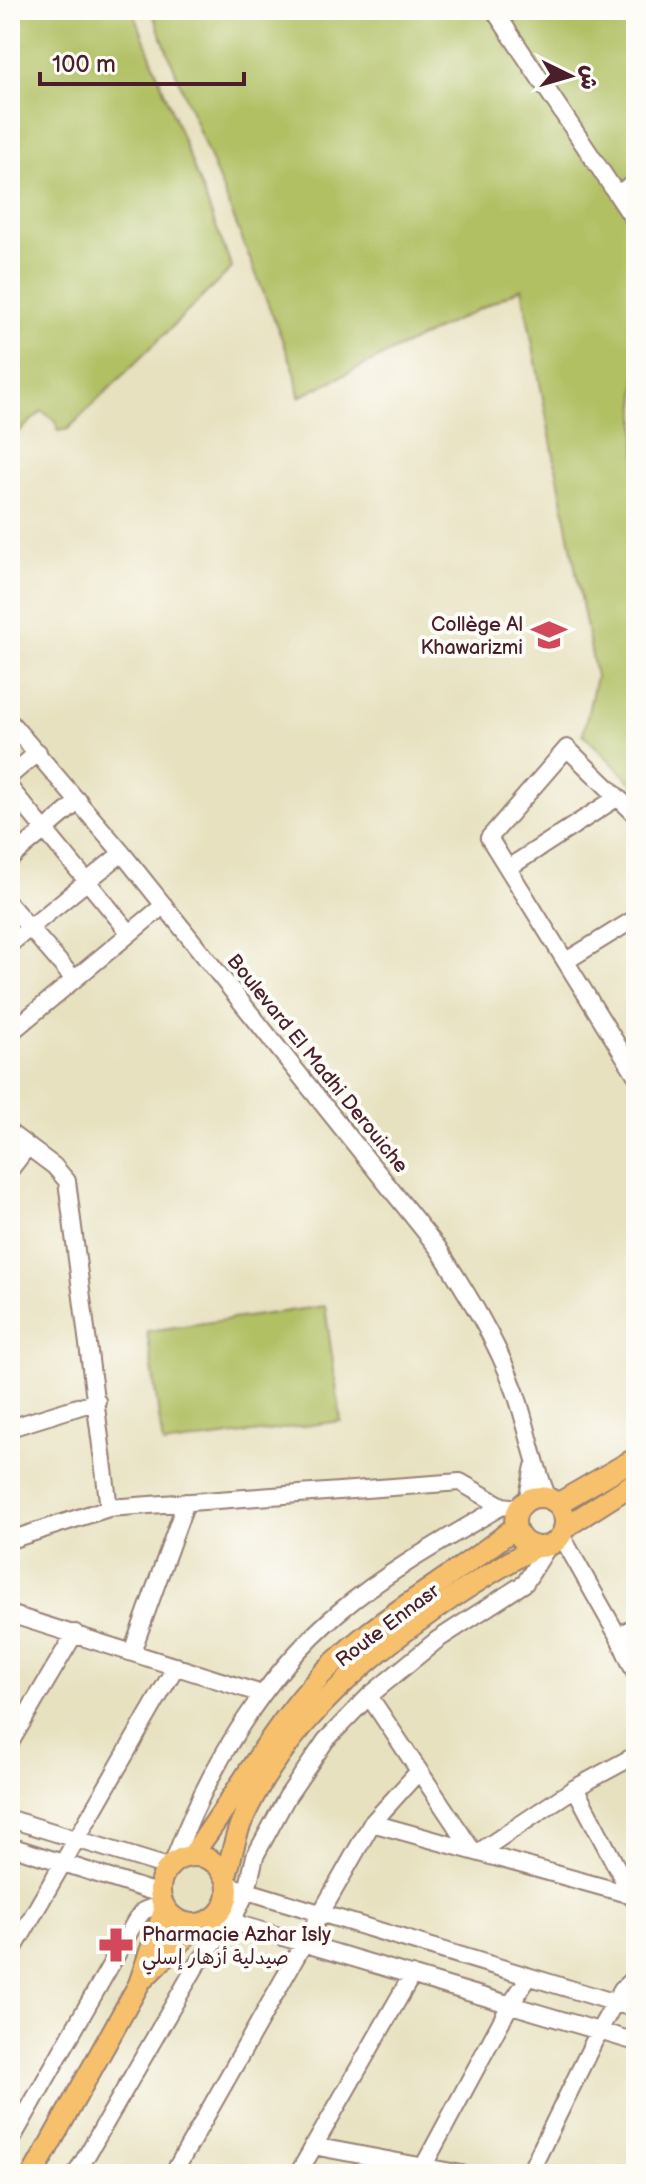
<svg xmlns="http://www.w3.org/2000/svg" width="646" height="2184" font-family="'Balsamiq Sans','Playpen Sans Arabic',sans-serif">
	<rect width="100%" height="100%" fill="#fdfcf7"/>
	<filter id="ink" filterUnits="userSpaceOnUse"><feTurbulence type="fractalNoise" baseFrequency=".0125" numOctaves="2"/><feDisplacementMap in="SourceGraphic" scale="16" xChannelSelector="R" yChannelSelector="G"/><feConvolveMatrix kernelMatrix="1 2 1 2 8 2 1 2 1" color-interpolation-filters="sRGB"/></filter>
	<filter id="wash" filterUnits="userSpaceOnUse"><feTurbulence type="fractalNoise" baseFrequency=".006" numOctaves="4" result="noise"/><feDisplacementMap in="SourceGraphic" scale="32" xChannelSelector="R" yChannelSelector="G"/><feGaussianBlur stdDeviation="1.8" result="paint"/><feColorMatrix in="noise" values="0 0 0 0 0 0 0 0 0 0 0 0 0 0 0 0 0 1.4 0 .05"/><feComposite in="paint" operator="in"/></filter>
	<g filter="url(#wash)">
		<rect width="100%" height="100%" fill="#e7e1bf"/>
		<path fill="#b1c063" stroke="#7e7047" stroke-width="2" d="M10,10H133L232,268L68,429L58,431L56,421L42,411L10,440Z
			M151,10H636V787L583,734L596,677L522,288L299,397L295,372Z
			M325,1306L341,1421L163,1445L147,1331Z"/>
	</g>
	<g filter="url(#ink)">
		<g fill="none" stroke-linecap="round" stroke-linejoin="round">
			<g stroke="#988075" stroke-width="20">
				<path id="minor" d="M494,10L636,223
					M616,193L636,184
					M10,722L122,853L438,1248C467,1293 496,1339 515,1391C528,1427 533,1463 548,1498
					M10,776L38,752
					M10,788L129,932
					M636,815L567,748L489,838L636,1075
					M10,859L79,801
					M508,868L618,797
					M10,905L73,978
					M10,944L122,853
					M566,961L636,918
					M10,1033L164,905
					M10,1133L54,1166L67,1181L109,1508
					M10,1170L26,1149
					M10,1428L97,1401
					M527,1501L534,1466
					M561,1535L618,1636L636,1675
					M10,1540L109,1508L460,1482L502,1506
					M10,1614L262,1694
					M618,1636L636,1626
					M132,1652L186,1502
					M369,1696L472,1850
					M10,1743L75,1633
					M575,1788L634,1900
					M10,1819L168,1867
					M372,1823L631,1895
					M10,1846L160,1894
					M479,1852L575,1788L636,1755
					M173,1863C207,1770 263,1676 339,1612C389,1570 446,1539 502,1506L519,1508
					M231,1886L636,2009
					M215,1917L636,2042
					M10,1955L176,1666
					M10,2142L135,1922L143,1911L163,1903
					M313,2146L462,2174
					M423,2167L510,2005L529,1977
					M76,2174L196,1966L232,1921L247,1891L255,1856L287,1797L326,1740L369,1696L437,1640L525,1583L549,1545
					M173,2174L372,1823L419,1771
					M298,2174L412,1975
					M529,2174L599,2031L622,1989L636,1976"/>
			</g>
			<g stroke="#988075" stroke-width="24">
				<path id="major" d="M515 1522a25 25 0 1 1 50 0a25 25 0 1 1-50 0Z
					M557,1504L636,1458
					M564,1528L636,1482
					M192,1855C233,1801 264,1741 308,1690C364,1623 449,1582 515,1527
					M160 1890a34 34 0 1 1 68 0a34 34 0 1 1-68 0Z
					M226,1876C231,1859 234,1840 241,1823C293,1701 424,1610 535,1547
					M144,1978L198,1924
					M33,2174L139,1984L165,1908"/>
			</g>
			<use href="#minor" stroke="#fff" stroke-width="16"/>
			<use href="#major" stroke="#f7c06c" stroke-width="20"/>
		</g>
	</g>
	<defs>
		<g id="school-bare" transform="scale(2.76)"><path d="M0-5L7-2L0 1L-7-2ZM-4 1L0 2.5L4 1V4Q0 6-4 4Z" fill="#d1495b" stroke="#fdfcf7" stroke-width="2.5" paint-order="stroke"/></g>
		<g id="pharmacy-bare" transform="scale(2.76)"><path d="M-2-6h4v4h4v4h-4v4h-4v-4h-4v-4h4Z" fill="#d1495b" stroke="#fdfcf7" stroke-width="2.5" paint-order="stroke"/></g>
	</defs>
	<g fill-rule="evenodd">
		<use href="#school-bare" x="549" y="635"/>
		<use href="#pharmacy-bare" x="116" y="1945"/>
	</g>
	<g text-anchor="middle" stroke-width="8" stroke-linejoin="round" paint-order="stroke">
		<g font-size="20" fill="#4a1f2b" stroke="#fdfcf7" text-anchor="end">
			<text x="523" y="631">Collège Al<tspan x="523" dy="23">Khawarizmi</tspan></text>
			<text x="142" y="1941" text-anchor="start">Pharmacie Azhar Isly<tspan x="142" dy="23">صيدلية أزهار إسلي</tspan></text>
		</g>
		<g font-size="20" fill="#4a1f2b" stroke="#fdfcf7">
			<text transform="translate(318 1063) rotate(51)" y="7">Boulevard El Madhi Derouiche</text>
			<text transform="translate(387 1625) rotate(-37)" y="7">Route Ennasr</text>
		</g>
	</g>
	<rect width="646" height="2184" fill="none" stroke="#fdfcf7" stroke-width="40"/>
	<g transform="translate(570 76) rotate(95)" stroke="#fdfcf7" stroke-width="6" paint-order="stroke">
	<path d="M0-6L14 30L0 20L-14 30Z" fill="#4a1f2b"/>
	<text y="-12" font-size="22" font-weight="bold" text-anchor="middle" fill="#4a1f2b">ش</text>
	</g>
	<path d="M40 72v12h204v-12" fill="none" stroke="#4a1f2b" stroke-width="4"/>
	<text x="52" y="72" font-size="24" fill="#4a1f2b" stroke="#fdfcf7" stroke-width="6" paint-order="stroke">100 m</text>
</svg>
